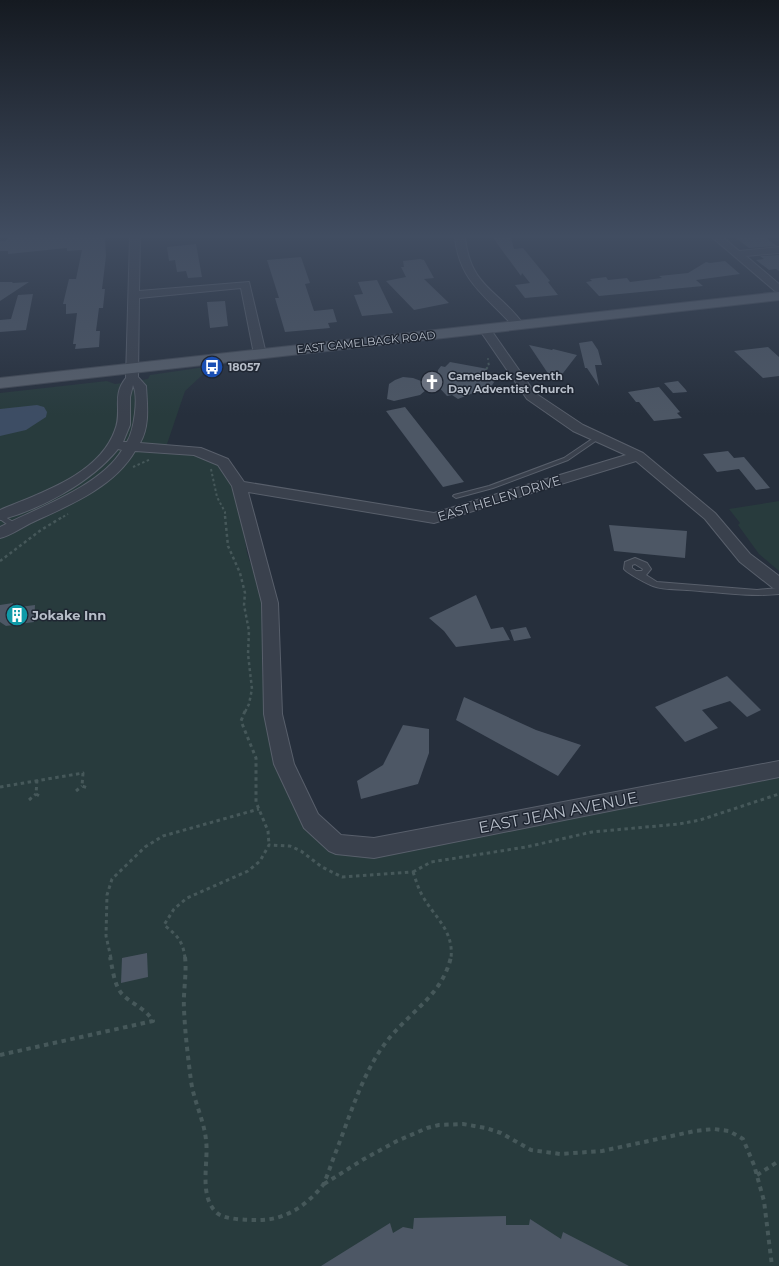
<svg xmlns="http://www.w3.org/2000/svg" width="779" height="1266" font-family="Montserrat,sans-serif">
	<rect width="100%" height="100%" fill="#262f3c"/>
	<path fill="#283b3d" d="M212,366L185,391L164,453L194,455L213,462L221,468L233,489L240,511L247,553L261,594L263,608L262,667L265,716L304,826L368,857L386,856L550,819L779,773V1266H0V393L107,381L115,384L148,379L150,375Z
		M779,501V571L759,554L738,525L740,523L729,509Z"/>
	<path fill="#3d4d64" d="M37,405L44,407L47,412L46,417L26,430L0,436V409Z"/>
	<path fill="#4d5765" d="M8,238H105L106,256L102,289H105L103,308H99L96,331H100L99,347L75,349L76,344H73L77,313L66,314V304H63L69,279H76L82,250L67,251V248L8,254V251H0V241L7,240Z
		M493,238H511L514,249L523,248L550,281L548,282L558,295L525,298L515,285L530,283L522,273L521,276Z
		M736,238H766L777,246L749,248Z
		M196,244L202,277L188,278L186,271L177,272L175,260L169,261L167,247Z
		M779,255V271L776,269L769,270L756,260L764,259L760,256Z
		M301,257L310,283L305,284L314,311L333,309L337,322L328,323L330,328L285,332L275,298H279L267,260Z
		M420,259L424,260L434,278L424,279L449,303L414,310L386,281L406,277L401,267H404L403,261Z
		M725,261L740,274L696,280L703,286L599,296L586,282L592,281L590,279L606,277L608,280L627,278L630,282L662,278L659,276L688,273L706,262L710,263Z
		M377,280L393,313L362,316L354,295L363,294L358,282Z
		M0,282H13L12,283L29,282L0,301Z
		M33,294L26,330L0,332V320L11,319L18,295Z
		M225,301L228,326L210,328L207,302Z
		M592,341L598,350L602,365H595L599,386L587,368H585L579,343Z
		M529,345L552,350L553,349L577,355L560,377L551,378Z
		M768,347L779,357V376L763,378L734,351Z
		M450,362L488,369L481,373L496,379L489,390L486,388L458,399L452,395L447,396L436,384L438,370L441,366L445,367Z
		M403,377L413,378L432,385L420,395L394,401L387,399L389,384L395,380Z
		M678,381L686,390L687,392L673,393L664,383Z
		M659,387L680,412L677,413L682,418L654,421L639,402H636L628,392Z
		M405,407L464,482L443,487L386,411Z
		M728,451L734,458L744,457L770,488L756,490L739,469L717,472L703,454Z
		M609,525L687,531L685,558L614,551Z
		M476,595L491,629L503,627L510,640L456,647L444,631L429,618Z
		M13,603L12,608L35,605L34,622L6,626L0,622V605Z
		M526,627L531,638L514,641L510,630Z
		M727,676L761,710L747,717L730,701L702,710L718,728L685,742L655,707Z
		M464,697L536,730L581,745L558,776L456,720Z
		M403,725L429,729V753L418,784L361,799L357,781L383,765Z
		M147,953L148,977L121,983L122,958Z
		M506,1216V1225H529L530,1219L561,1239L563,1232L629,1266H321L390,1223L393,1233L403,1227L413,1229L414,1218Z"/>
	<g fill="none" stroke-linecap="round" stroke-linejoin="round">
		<g stroke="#585f6b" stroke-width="2">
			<path id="service" d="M598,435L600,436V438L568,460L493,488L456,498L453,496L454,495L489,486L564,458Z
				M0,514L15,523L17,525L15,527H11L0,519Z
				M635,558L647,563L651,569L646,575L657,582L757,590L779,588V594C748,597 718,592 687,590C676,589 663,590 653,586C647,584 627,573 624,569L625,562ZM635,564L643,569L642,571H636L632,568V565Z"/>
		</g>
		<g stroke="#585f6b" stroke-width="2">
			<path id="minor" d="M130,238H140L139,291L249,282L266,354L260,357L254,354L241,288L139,298L138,377L146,386C147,405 150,426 140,443L201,448L228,459L244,482L434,513L626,455L573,431L527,399L479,329L485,326L489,327L535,393L583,425L643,453L715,513L750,554L779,576V590L773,588L740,562L705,519L636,461L434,523L248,492L278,603L282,714L294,764L318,814L341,835L374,838L779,761V777L374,858L336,854L329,851L304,828L274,764L264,714L262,603L232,486L218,465L194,455L135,451C114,487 70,505 33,522C22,527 12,535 0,538V527C37,508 101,486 122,450L118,449C91,482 42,509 0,520V510C40,493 99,475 115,430C123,411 111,396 126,378ZM133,385C139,397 134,431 127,442H123L130,425V397Z
				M455,238H465C471,288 498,289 524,325L522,327H514C487,296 460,283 455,238Z
				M713,238H724L739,251L779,247V253L746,256L779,284V292L775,291Z"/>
		</g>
		<g stroke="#434a56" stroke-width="2">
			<path id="primary" d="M779,292V300L0,388V378Z"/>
		</g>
		<path stroke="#46585a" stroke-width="1.5" stroke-dasharray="2 2" stroke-linecap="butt" d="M488,358V362"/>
		<path stroke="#46585a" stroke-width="2" stroke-dasharray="2.5 2.5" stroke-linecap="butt" d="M486,369L489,366L488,361
			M133,467L151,459
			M211,469L217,497L225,512V517
			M63,517L68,514"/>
		<path stroke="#46585a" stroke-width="2.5" stroke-dasharray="3 3" stroke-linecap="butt" d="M225,516L228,546L240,573L245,593L244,605L249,631L248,654L252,689L249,704L245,712
			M0,561L41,530L64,516"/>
		<path stroke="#46585a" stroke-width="3" stroke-dasharray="3.5 3.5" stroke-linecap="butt" d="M245,711L241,721L256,758V802L268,831L269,845
			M37,780L36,794L41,797
			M0,787L83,773L82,786L88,788
			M76,791L82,786
			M29,800L36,794
			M413,872C416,880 418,888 422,895C434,917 454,930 451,958
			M413,872L431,862L526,847L592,832L679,824L700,820L779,794
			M111,958L106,936L107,895L112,879L145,847L163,836L259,809
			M185,958C183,941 177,935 164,925L174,909L187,898L248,871L260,861L269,845L290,846L301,851L322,867L342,877L413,872"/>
		<path stroke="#46585a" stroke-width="4" stroke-dasharray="4.5 4.5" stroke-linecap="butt" d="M185,957C187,974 183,991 184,1009C185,1033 188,1057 191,1081C194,1102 204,1120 206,1140C209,1162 198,1196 217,1213C225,1220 249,1220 259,1220C286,1220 307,1205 323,1185C328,1175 331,1164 335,1154C351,1114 363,1069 391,1036C415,1008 442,994 451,957
			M0,1055L153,1021C146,1009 134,1005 124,996C114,987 113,970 110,957
			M757,1175L779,1161
			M324,1184L364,1159L397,1141L427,1128L439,1125L463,1124L486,1128L501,1133L531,1150L560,1154L602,1151L695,1131L714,1129L729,1131L743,1139L754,1165L764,1201L772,1266"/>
		<use href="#service" fill="#3a414d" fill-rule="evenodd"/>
		<use href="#minor" fill="#3a414d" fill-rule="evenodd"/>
		<use href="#primary" fill="#58606c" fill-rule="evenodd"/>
	</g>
	<linearGradient id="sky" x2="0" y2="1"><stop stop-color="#151a21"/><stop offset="0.57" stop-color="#414d61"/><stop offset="1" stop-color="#414d61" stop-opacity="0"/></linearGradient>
	<rect width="779" height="415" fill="url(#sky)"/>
	<defs>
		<g id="bus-disc" transform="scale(1.15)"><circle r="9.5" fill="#1a4fb4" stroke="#1f2632"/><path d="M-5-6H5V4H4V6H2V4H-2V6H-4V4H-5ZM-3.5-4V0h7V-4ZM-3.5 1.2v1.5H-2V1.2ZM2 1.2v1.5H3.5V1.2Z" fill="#fff"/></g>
		<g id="church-disc" transform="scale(1.15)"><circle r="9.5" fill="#6b7280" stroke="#1f2632"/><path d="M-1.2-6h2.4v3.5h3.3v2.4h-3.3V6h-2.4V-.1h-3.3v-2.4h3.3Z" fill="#fff"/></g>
		<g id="building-disc" transform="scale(1.15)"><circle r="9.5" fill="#0f9aa8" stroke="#1f2632"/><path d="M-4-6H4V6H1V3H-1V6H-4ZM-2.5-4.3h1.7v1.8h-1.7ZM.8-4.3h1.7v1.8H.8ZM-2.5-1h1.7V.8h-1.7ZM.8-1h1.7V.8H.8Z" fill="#fff"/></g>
	</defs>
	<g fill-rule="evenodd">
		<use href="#bus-disc" x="212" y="367"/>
		<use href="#church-disc" x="432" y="382"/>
		<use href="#building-disc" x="17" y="615"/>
	</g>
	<g text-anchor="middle" stroke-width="3" stroke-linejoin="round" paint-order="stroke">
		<g font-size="11" fill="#b6bdc8" stroke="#1f2632">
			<text transform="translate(366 342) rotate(-6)" y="4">EAST CAMELBACK ROAD</text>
		</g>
		<g font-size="11" font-weight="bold" fill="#b6bdc8" stroke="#1f2632" text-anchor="start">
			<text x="228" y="371">18057</text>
			<text x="448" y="380">Camelback Seventh<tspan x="448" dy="13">Day Adventist Church</tspan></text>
		</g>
		<g font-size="13" fill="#b6bdc8" stroke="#1f2632">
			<text transform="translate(499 498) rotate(-17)" y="5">EAST HELEN DRIVE</text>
		</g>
		<g font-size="13" font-weight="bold" fill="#b6bdc8" stroke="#1f2632" text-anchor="start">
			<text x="32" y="620">Jokake Inn</text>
		</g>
		<g font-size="16" fill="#b6bdc8" stroke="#1f2632">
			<text transform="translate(558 812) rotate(-11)" y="6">EAST JEAN AVENUE</text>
		</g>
	</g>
</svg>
